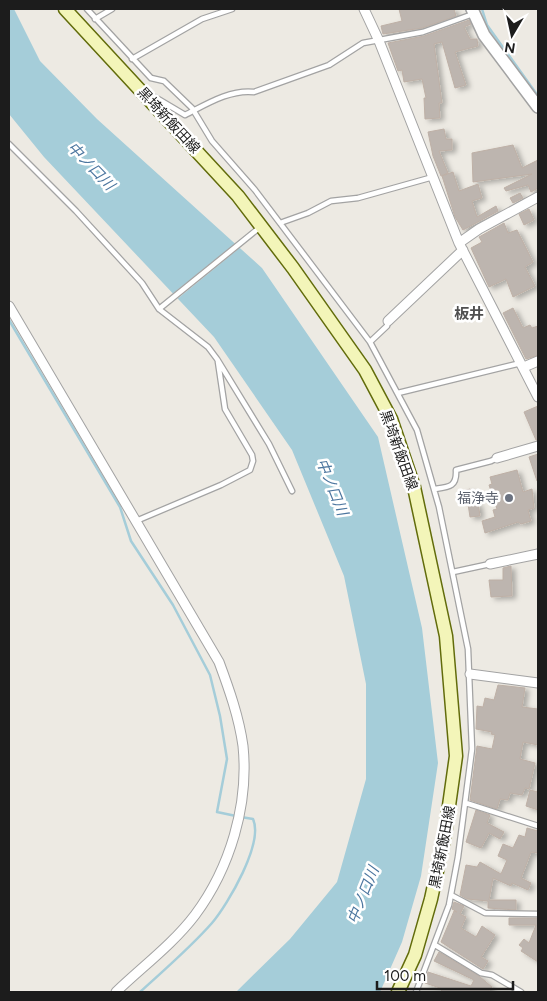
<svg xmlns="http://www.w3.org/2000/svg" width="547" height="1001" font-family="Figtree,'Noto Sans JP',sans-serif">
	<defs>
		<filter id="shadow"><feDropShadow dx="4" dy="2.5" stdDeviation="2.5" flood-color="#0004"/></filter>
	</defs>
	<rect width="100%" height="100%" fill="#edeae3"/>
	<path fill="#a5cdd9" d="M9,9H14L40,61L97,119L262,268L378,437L422,628L438,763L421,876L402,942L380,992H236L290,939L337,882L366,779V684L344,576L292,450L214,337L44,157L9,114Z"/>
	<path fill="#edeae3" d="M237,242L242,246L176,300L171,295Z"/>
	<g fill="none" stroke-linecap="round" stroke-linejoin="round">
		<path stroke="#a5cdd9" stroke-width="2.5" d="M482,9L487,25L538,96
			M9,320L120,507L131,541L173,605L210,675L220,716L227,759L217,812L236,816
			M140,992C164,970 190,948 212,923C228,904 264,843 253,819L241,817"/>
	</g>
	<path fill="#bdb5af" stroke="#beb0a6" filter="url(#shadow)" d="M399,9H454L456,16L422,28L383,34L381,26L402,21Z
		M469,20L471,24L464,27L470,39H477L478,46L455,52L466,85L455,88L442,42L434,44L442,103H439L440,118L425,119L424,98H426L422,79L404,82L402,70L398,71L388,43L424,36Z
		M444,129L446,139H452V150L439,151L448,173L441,176L433,156L428,132Z
		M513,145L522,168L538,160V188L531,192L528,185L506,191L504,188L532,174L473,182L472,153Z
		M453,172L459,191L478,184L482,198L472,201L477,217L496,206L498,211L463,230L455,217L442,176Z
		M520,193L523,198L513,203L510,198Z
		M529,209L534,220L524,225L519,214Z
		M504,223L508,233L517,230L533,262L525,267L535,286L513,297L506,279L489,287L471,248L482,242L479,237Z
		M513,308L523,328L530,325L532,328L538,326V355L526,359L503,313Z
		M538,406V440H536L524,412Z
		M538,454V481H537L529,457Z
		M517,470L523,492L532,489L534,508L528,510L531,521L521,524L518,522L485,533L482,521L495,517L493,510L497,509L489,485L492,484L490,477Z
		M470,489L472,498L464,499L463,491Z
		M478,503L480,516L470,517L468,504Z
		M511,566L512,596L491,597L489,580H503V568Z
		M498,685L525,688L522,707L538,709V745L523,742L520,759L535,763L529,789L525,788L522,795L510,793L508,800L500,799L497,809L470,800L477,746L492,749L495,735L491,734L492,732L476,729L477,706L483,707L485,698L494,700Z
		M530,790L538,792V810L526,806Z
		M476,810L490,815L487,823L504,832L500,839L489,833L481,848L466,842Z
		M527,828L538,831V853L531,852L521,878L531,883L528,890L512,883L511,886L493,878L489,900H516V910L488,908V901L467,899L460,895L466,865L477,867L480,862L501,874L507,860L498,856L503,844L513,848L519,835L525,837Z
		M454,902L464,906L460,914L466,917L461,928L476,937L482,926L495,935L481,957L488,961L483,969L441,942L454,911L457,912L452,909Z
		M509,918H538V962L521,951L523,948L519,945L524,939L529,943L536,925H509Z
		M439,952L479,976L492,987L488,992H440L443,989L425,983L428,972L471,986L474,980L434,961Z"/>
	<g fill="none" stroke-linecap="round" stroke-linejoin="round">
		<g stroke="#a3a3a3" stroke-width="7">
			<path id="service" d="M87,9L151,78L164,81L192,108L212,141L255,190L370,342L417,430L439,507L468,649L472,749L458,857L449,905L416,992
				M95,19L112,9
				M132,59L202,19L232,9
				M148,93L185,115C205,105 230,89 254,92L329,65L363,43L423,32L473,14
				M9,144L76,211L142,283L159,309L208,347L217,359L269,444L292,491
				M280,223L308,213L331,201L358,198L433,177
				M159,309L259,228
				M370,342L387,326L388,321
				M398,393L521,363
				M434,489C449,487 457,487 456,470L491,461L497,458
				M136,521L221,485L250,470L253,461L252,455L225,409L218,362
				M453,572L490,564
				M466,803L538,826
				M451,895L485,913L538,914
				M435,945L481,973L492,975L521,992"/>
		</g>
		<g stroke="#a3a3a3" stroke-width="11">
			<path id="minor" d="M364,9L379,41L459,243L538,397
				M459,243L479,229L538,197
				M9,306L219,662C229,689 239,717 243,746C249,805 230,868 195,915C173,944 142,967 116,992
				M388,321L463,250
				M524,367L538,361
				M497,458L538,446
				M490,564L538,554
				M470,674L538,683"/>
		</g>
		<g stroke="#a3a3a3" stroke-width="14">
			<path id="tertiary" d="M472,9L484,35L538,107"/>
		</g>
		<g stroke="#626c0b" stroke-width="15">
			<path id="secondary" d="M65,9L238,196L293,268L365,370L391,419L414,487L446,636L456,756L445,834L431,899L415,955L398,992"/>
		</g>
		<use href="#service" stroke="#fff" stroke-width="4.5"/>
		<use href="#minor" stroke="#fff" stroke-width="9"/>
		<use href="#tertiary" stroke="#fff" stroke-width="11"/>
		<use href="#secondary" stroke="#f3f5b9" stroke-width="12"/>
	</g>
	<circle fill="#6b7280" stroke="#fff" stroke-width="2" cx="509" cy="498" r="5"/>
	<g text-anchor="middle" stroke-width="5" stroke-linejoin="round" paint-order="stroke">
		<g font-size="14" fill="#1c1c1c" stroke="#fff">
			<text transform="translate(169 120) rotate(47)" y="5">黒埼新飯田線</text>
			<text transform="translate(399 450) rotate(70)" y="5">黒埼新飯田線</text>
			<text transform="translate(442 847) rotate(-79)" y="5">黒埼新飯田線</text>
		</g>
		<g font-size="14" fill="#5b616d" stroke="#fff" text-anchor="end">
			<text x="499" y="503">福浄寺</text>
		</g>
		<g font-size="15" font-style="italic" fill="#4c769f" stroke="#fff">
			<text transform="translate(91 166) rotate(46)" y="5">中ノ口川</text>
			<text transform="translate(332 487) rotate(68)" y="5">中ノ口川</text>
			<text transform="translate(363 895) rotate(-68)" y="5">中ノ口川</text>
		</g>
		<g font-size="15" font-weight="bold" fill="#4f4f4f" stroke="#fff">
			<text x="469" y="319">板井</text>
		</g>
	</g>
	<rect width="547" height="1001" fill="none" stroke="#1c1c1c" stroke-width="20"/>
	<g transform="translate(512 35) rotate(189)" stroke="#ffffff" stroke-width="4" paint-order="stroke">
	<path d="M0-4L9 19L0 12L-9 19Z" fill="#1c1c1c"/>
	<text y="-8" font-size="14" font-weight="bold" text-anchor="middle" fill="#1c1c1c">N</text>
	</g>
	<path d="M377 981v8h136v-8" fill="none" stroke="#1c1c1c" stroke-width="2.5"/>
	<text x="384" y="981" font-size="15" fill="#1c1c1c" stroke="#ffffff" stroke-width="4" paint-order="stroke">100 m</text>
</svg>
